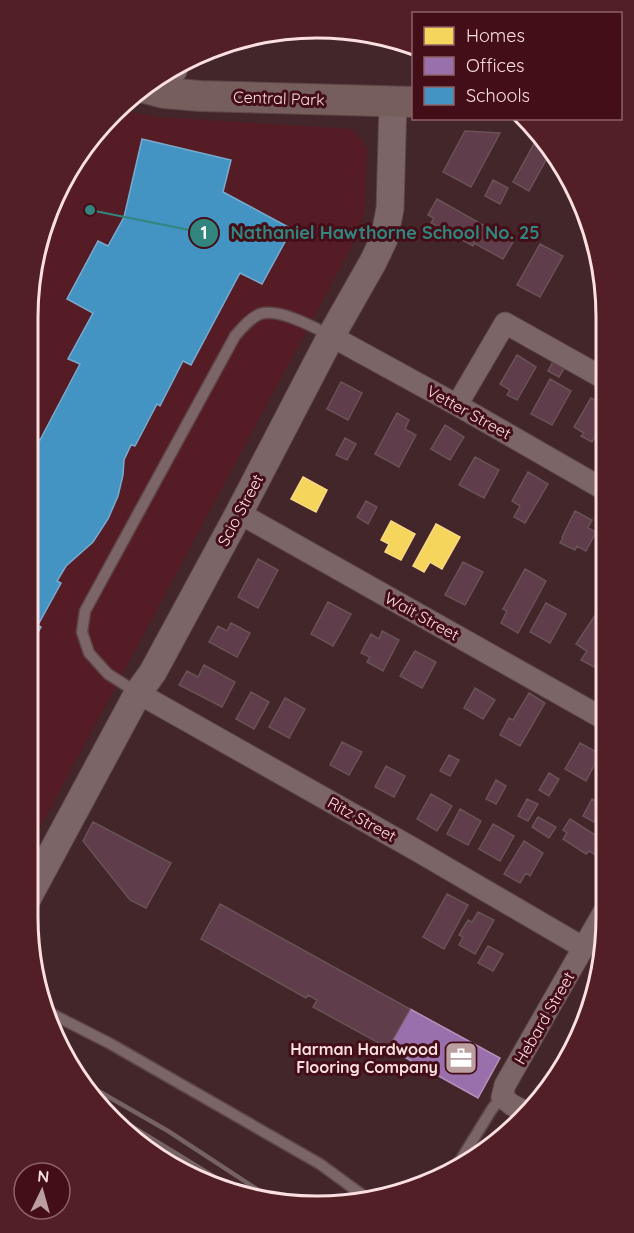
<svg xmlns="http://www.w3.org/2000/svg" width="634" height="1233" font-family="Quicksand,sans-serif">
	<rect width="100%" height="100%" fill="#422629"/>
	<path fill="#561c25" d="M118,109L157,117L353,129L367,148L365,212L353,244L27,852L28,298L57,189Z"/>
	<path fill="#f6d55c" stroke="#f8d884" stroke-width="1.5" d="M303,477L327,490L316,512L291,499Z
		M391,521L415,534L401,560L385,552L389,544L381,540Z
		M436,524L460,537L442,569L430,562L424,572L413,566Z"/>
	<path fill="#9970ab" stroke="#b791bb" stroke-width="1.5" d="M410,1009L500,1058L478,1098L388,1048Z"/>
	<path fill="#4393c3" stroke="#7aaacc" stroke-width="1.5" d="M142,139L231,160L223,192L292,229L262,284L240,273L191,365L183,361L160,406L157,404L135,446L131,445L124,460L123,475L118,496L108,519L93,542L66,566L57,581L61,583L38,625L41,627L27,652V445L33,436L40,440L80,364L68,359L93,313L67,299L98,241L108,246L124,217Z"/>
	<path fill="#5f3d4a" stroke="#695256" stroke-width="1.5" d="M465,131L500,133L471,187L443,172Z
		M536,140L552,149L529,191L513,182Z
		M493,180L508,188L500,204L485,196Z
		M571,181L583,202L565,192Z
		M437,199L513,242L503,259L474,243L473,246L431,223L434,218L428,215Z
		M540,244L563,256L540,297L517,285Z
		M517,355L536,367L517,400L507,395L510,390L500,384Z
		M556,356L568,362L559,377L548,371Z
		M550,379L571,391L552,425L531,414Z
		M341,382L362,393L348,420L327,409Z
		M591,398L605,406V420L592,442L581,436L584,433L574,427Z
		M397,413L409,420L405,429L416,435L399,467L375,454Z
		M445,425L464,437L450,460L431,449Z
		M345,438L356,444L347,460L336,455Z
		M475,457L499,470L484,498L459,485Z
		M528,472L548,484L525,523L514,517L520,506L512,501Z
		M366,501L377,507L368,524L357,517Z
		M575,511L592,520L588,528L596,532L586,551L577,546L575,550L560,543L563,538L562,537Z
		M258,559L278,570L258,608L238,597Z
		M463,562L483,572L465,605L445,595Z
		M525,569L546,581L518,633L501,623L507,611L503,609Z
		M328,602L351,614L333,646L311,634Z
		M546,603L566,614L550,643L530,632Z
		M596,614L605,619L606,648L594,667L581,660L587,651L576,644Z
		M231,623L250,633L237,657L209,642L218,626L227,631Z
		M382,631L399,640L383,671L367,662L370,657L361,653L371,634L379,639Z
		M415,651L436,662L422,688L400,676Z
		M204,665L235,682L222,707L179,685L187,671L198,677Z
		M475,688L495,700L483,719L464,708Z
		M251,692L269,702L254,729L236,719Z
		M529,693L545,703L520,746L500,735L509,718L513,720Z
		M285,698L305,709L289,738L269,727Z
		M342,742L362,752L349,775L330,765Z
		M580,743L600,754L586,781L565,769Z
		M449,755L459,760L450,776L440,771Z
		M386,766L405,776L394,797L375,787Z
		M549,773L559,779L549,796L539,790Z
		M496,780L506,786L496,804L486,799Z
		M431,794L452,806L437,831L417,819Z
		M527,799L538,804L528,821L518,816Z
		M592,799L603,805L594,822L583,816Z
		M460,809L481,821L468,845L447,834Z
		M538,817L556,827L549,838L532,827Z
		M570,819L606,842V861L589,851L586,854L563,839L567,833L563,830Z
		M93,822L171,863L146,908L130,900L83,841Z
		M493,824L514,836L500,861L479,849Z
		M524,841L543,853L530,876L526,873L520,883L504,874Z
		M447,894L468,905L444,949L423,937Z
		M220,904L410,1009L388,1048L313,1007L317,1000L308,995L306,998L201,939Z
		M478,912L494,920L475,954L459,945L463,937L459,935L468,920L472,922Z
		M488,946L503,954L493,971L478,963Z"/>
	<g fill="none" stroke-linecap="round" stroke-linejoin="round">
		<g stroke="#5d4548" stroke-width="13">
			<path id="service" d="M138,693L108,674L89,653L82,632L85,611L235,336C242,328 250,318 260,314C279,308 314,327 331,336
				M42,1009L109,1043L320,1164L368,1199
				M455,1169L492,1109L502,1097"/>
		</g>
		<g stroke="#5d4548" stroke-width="23">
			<path id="minor" d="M164,93L177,69
				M331,336L457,405L605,490
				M457,405L505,323L605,379
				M239,513L606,720
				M138,693L416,850L584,948
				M528,1113L512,1105L502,1097L505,1085L606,908"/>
		</g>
		<g stroke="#5d4548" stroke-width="29">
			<path id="tertiary" d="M27,899L138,693L153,672L239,513L331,336L373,262L384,239L390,209L393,102"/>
		</g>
		<g stroke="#5d4548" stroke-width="32">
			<path id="secondary" d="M145,88L164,93L200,96L414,102"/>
		</g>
		<use href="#service" stroke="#7c6567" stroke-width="10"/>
		<use href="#minor" stroke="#7c6567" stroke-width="21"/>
		<use href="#tertiary" stroke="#7c6567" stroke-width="27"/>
		<use href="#secondary" stroke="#765e5c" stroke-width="30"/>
		<path stroke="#766263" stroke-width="4.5" d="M81,1081L168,1131L275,1201
			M110,1113L239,1192
			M157,1154L187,1173"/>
	</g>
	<defs>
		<g id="office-square" transform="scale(1.725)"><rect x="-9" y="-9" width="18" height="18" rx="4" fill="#bb9ea0" stroke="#430e17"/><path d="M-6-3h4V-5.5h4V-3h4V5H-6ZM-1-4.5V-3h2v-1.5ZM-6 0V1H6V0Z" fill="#fff"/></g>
	</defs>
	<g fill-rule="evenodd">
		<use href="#office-square" x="461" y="1058"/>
	</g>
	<g text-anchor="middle" stroke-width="6" stroke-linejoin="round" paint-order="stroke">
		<g font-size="16" fill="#fcdfe0" stroke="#430e17">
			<text transform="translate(279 98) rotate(2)" y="6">Central Park</text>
			<text transform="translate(469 412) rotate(29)" y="6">Vetter Street</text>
			<text transform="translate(240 510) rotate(-62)" y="6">Scio Street</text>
			<text transform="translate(422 616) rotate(29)" y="6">Wait Street</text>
			<text transform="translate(362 819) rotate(29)" y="6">Ritz Street</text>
			<text transform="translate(544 1018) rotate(-60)" y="6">Hebard Street</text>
		</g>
		<g font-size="16" font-weight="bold" fill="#fcdfe0" stroke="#430e17" text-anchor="end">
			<text x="438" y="1055">Harman Hardwood<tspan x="438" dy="18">Flooring Company</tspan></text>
		</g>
	</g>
	<path d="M0 0H634V1233H0ZM317 38H317A279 279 0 0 1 596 317V917A279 279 0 0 1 317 1196H317A279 279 0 0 1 38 917V317A279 279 0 0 1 317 38Z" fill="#521f27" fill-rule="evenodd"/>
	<path fill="none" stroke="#fcdfe0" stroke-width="3" d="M317 38H317A279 279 0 0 1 596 317V917A279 279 0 0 1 317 1196H317A279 279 0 0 1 38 917V317A279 279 0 0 1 317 38Z"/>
	<path fill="none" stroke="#33867f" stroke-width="2" d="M90 210L204 233"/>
	<g fill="#33867f" stroke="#430e17" stroke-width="2">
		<circle cx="90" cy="210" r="6"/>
		<circle cx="204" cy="233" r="15"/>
	</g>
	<g font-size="18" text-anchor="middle" font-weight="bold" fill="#fff">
		<text x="204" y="239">1</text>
	</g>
	<g font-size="18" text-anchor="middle" font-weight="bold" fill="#33867f" stroke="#430e17" stroke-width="6" stroke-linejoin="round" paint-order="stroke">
		<text x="385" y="239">Nathaniel Hawthorne School No. 25</text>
	</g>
	<rect x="412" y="12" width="210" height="108" fill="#430e17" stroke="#8d6267" stroke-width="1.5"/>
	<rect x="424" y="27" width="30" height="18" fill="#f6d55c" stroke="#8d6267" stroke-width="1.5"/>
	<text x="466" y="42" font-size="18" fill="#fcdfe0">Homes</text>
	<rect x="424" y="57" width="30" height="18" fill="#9970ab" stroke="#8d6267" stroke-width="1.5"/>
	<text x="466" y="72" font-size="18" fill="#fcdfe0">Offices</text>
	<rect x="424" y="87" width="30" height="18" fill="#4393c3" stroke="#8d6267" stroke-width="1.5"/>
	<text x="466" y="102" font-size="18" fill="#fcdfe0">Schools</text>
	<g transform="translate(42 1191) rotate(5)"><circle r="28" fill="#430e17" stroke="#8d6267" stroke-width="1.5"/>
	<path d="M0-4.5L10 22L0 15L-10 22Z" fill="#bb9ea0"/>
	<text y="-9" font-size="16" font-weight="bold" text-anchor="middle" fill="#fcdfe0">N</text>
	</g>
</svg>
